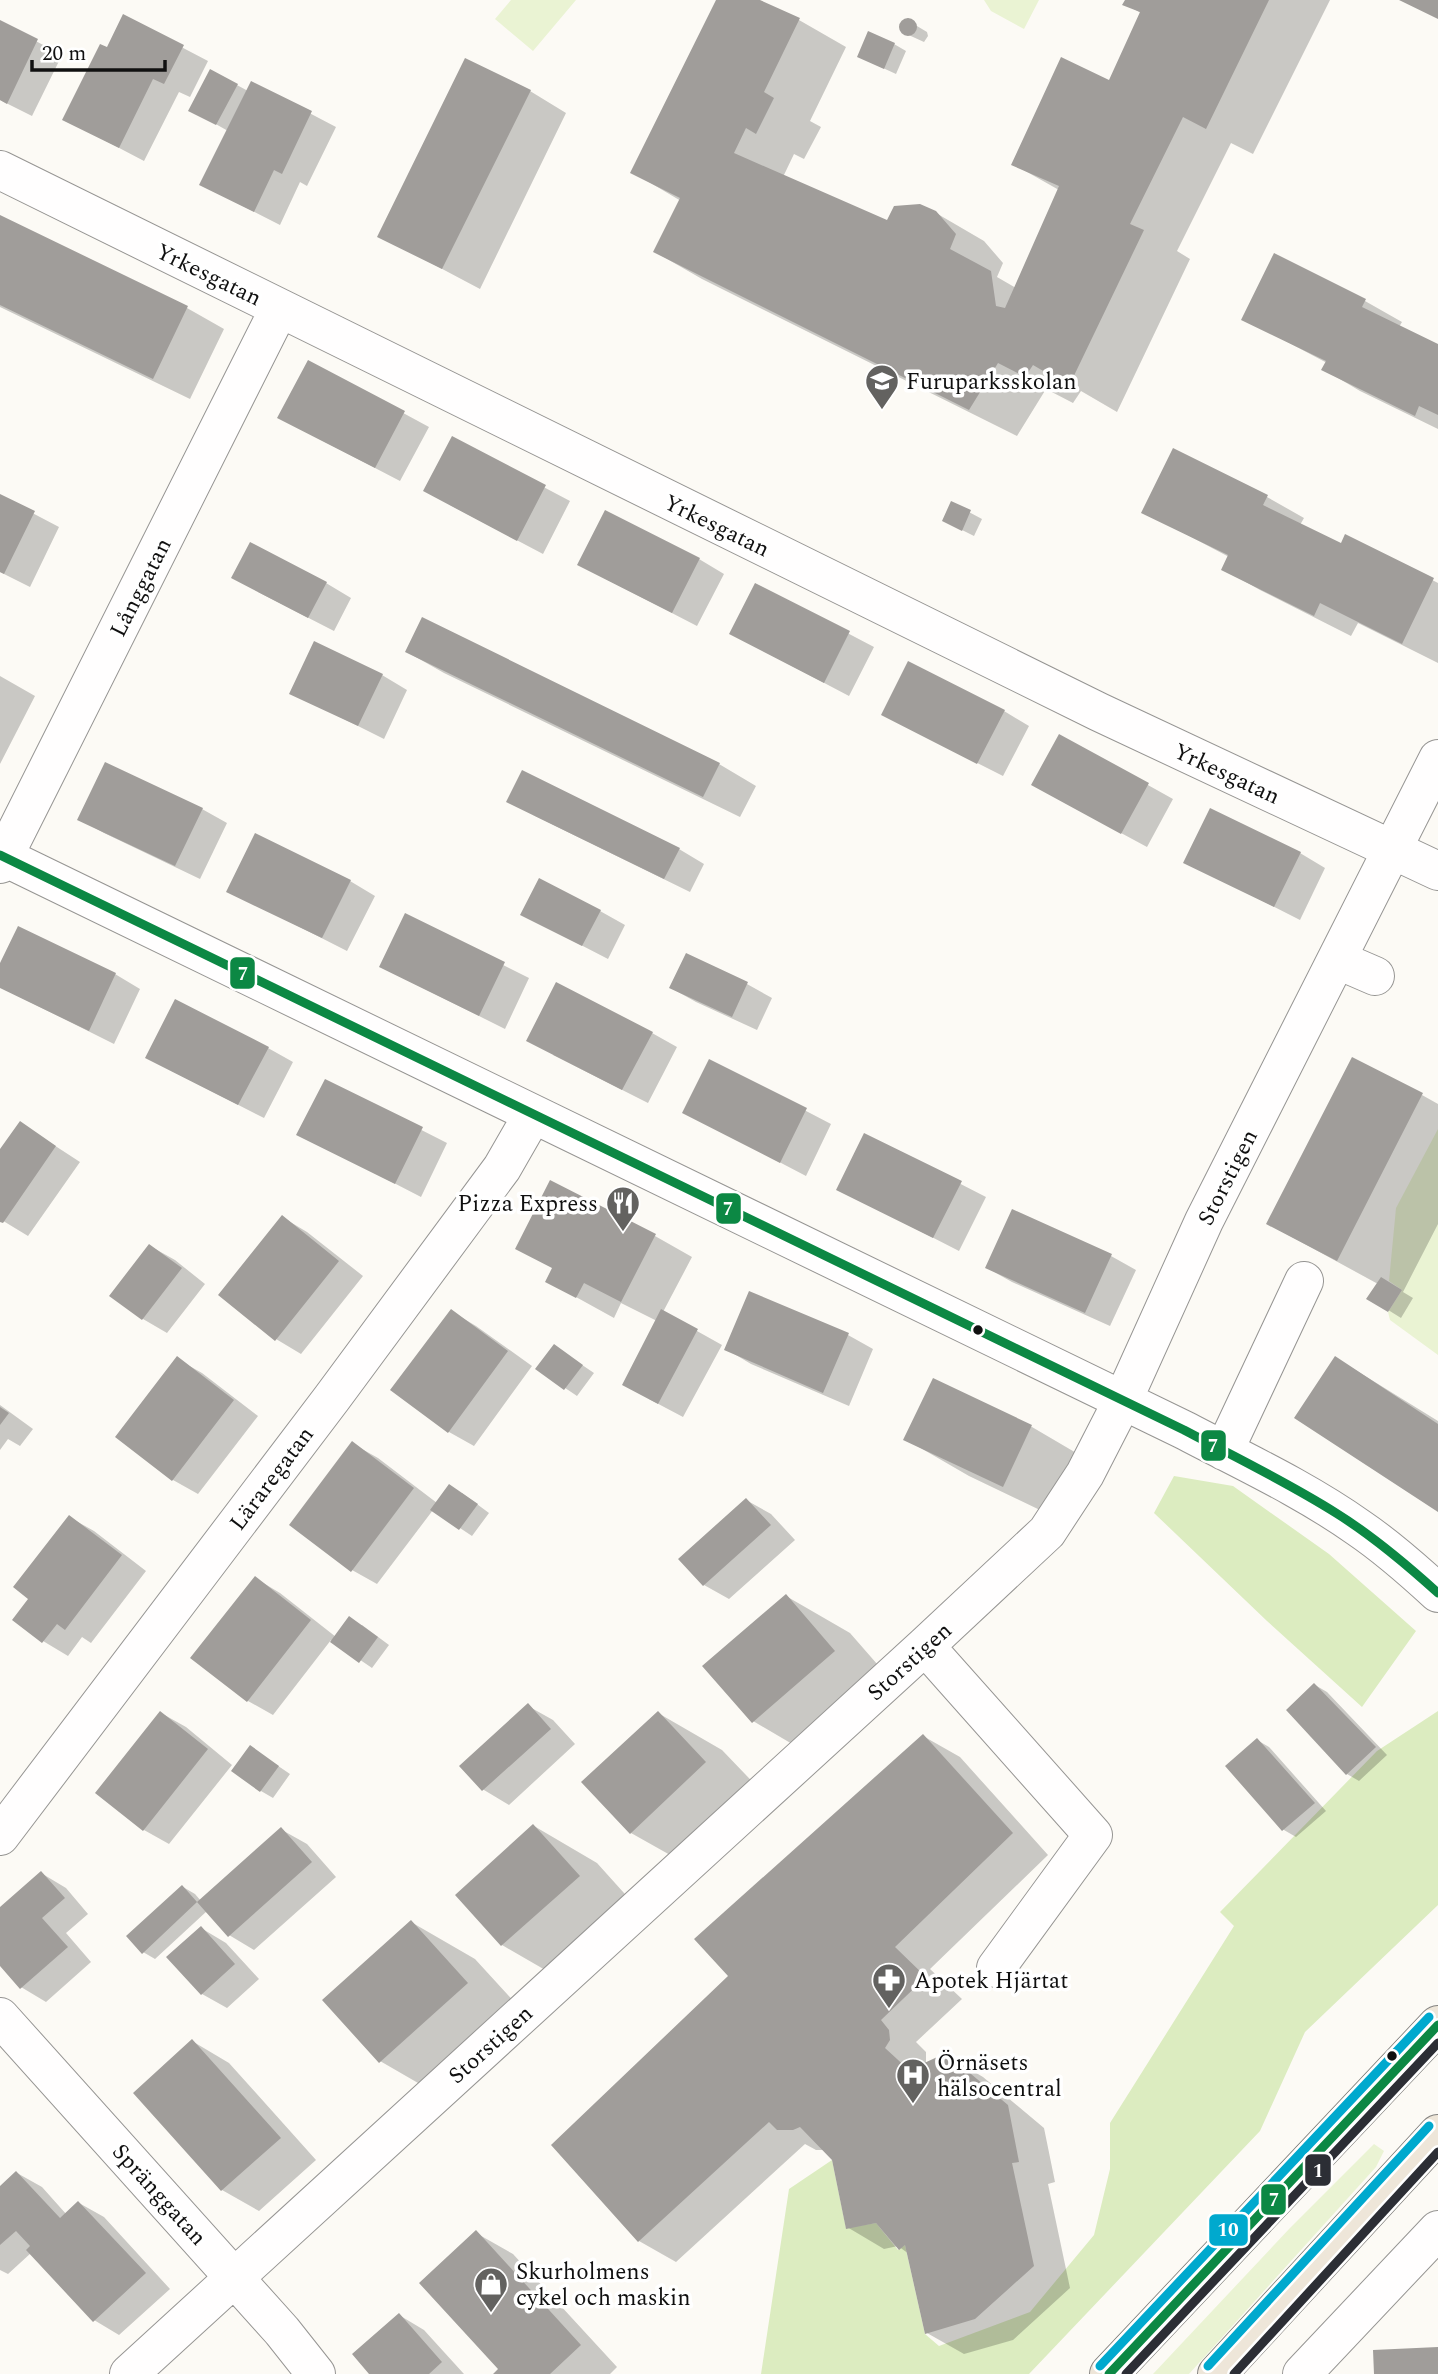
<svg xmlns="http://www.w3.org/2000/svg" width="1438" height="2374" font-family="Spectral,serif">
	<rect width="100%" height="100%" fill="#fcfaf5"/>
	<path fill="#eaf3d3" d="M511,0H576L533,51L495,19Z
		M984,0H1039L1024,29L991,11Z
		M1438,1129V1355L1390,1320L1388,1312L1402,1290L1389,1281L1396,1208Z
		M1374,2144L1384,2151L1376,2167L1189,2374H1153L1290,2228Z"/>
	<path fill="#dcecc0" d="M1174,1476L1233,1486L1329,1554L1416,1631L1362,1707L1267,1621L1154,1513Z
		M1438,1711V1905L1305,2032L1260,2131L1029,2374H761L789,2189L832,2160L846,2228L876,2223L898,2250L905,2245L925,2334L939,2346L1030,2312L1094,2235L1110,2169V2123L1234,1926L1220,1912L1377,1751Z"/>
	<path fill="#0003" d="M718,0H756L799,20L846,47L810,121L821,127L804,159L794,154L783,177L888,222L936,213L984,241L1003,263L997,277L1016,288L1059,190L1013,164L1110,82L1141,13L1125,4L1127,0H1330L1253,154L1231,143L1177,251L1190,259L1117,412L1081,391L1073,403L1046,389L1017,436L702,279L655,252L681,201L632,172Z
		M124,17L208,61L190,97L179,92L144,161L64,119L108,50Z
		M907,20L927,32L928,36L924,42L902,32L901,28L903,22Z
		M0,22L62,55L32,116L0,100Z
		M894,44L906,51L896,74L859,57Z
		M211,71L248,91L252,83L336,127L307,186L300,182L280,225L202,185L228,131L191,110Z
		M530,91L566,113L480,289L380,236Z
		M0,217L187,308L224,329L190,399L0,307Z
		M1274,256L1365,301L1402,322L1399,327L1438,346V429L1360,391L1323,369L1327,363L1244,319Z
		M309,362L429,427L400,481L304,431Z
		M453,439L570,501L543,554L450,505Z
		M1174,450L1267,497L1304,518L1300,525L1341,545L1346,536L1438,583V663L1358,623L1351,636L1260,590L1223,569L1229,557L1144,512Z
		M0,496L59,527L30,587L0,572Z
		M952,503L982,519L974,536L956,527Z
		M699,559L724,574L697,626L604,578Z
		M326,583L351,598L334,631L258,592Z
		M756,585L874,647L849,696L731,634Z
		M407,652L719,764L756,786L740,817L444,673Z
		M382,675L407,690L384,739L292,693Z
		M0,676L35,696L0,764Z
		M1004,711L1029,726L1003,776L908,728Z
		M1060,736L1173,799L1147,847L1058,799Z
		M202,809L227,823L200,879L104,833L79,819Z
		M533,815L679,849L704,864L690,892Z
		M1300,853L1325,868L1300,920L1186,862Z
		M350,881L375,896L347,951L229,891Z
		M600,911L625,925L608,959L548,928Z
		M406,916L529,978L505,1029L381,967Z
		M18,928L115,974L140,989L114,1044L0,987V967Z
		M686,955L747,984L772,998L757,1030L696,1002L671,988Z
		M652,1033L677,1047L648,1103L553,1055Z
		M268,1048L293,1062L264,1118L172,1071Z
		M710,1061L831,1124L806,1176L684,1112Z
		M325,1081L447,1143L421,1197L299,1134Z
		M1422,1095L1438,1104V1224L1403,1292L1413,1298L1401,1318L1369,1298L1378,1284L1268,1224Z
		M20,1123L80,1162L28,1236L0,1219V1152Z
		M865,1135L986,1197L959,1251L838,1189Z
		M282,1217L307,1232L363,1276L301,1354L276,1339Z
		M655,1236L692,1257L663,1312L722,1345L683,1417L649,1399L657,1321L621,1303L614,1318L547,1281L553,1269Z
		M150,1246L175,1260L205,1284L167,1333L143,1319Z
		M1111,1256L1136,1270L1110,1326L1012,1282L987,1268Z
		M451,1311L476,1326L532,1366L474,1446L449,1432L393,1390Z
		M848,1335L873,1349L849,1406L751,1364L726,1349Z
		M554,1346L594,1373L577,1396L537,1369Z
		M1336,1358L1438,1421V1510Z
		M177,1359L202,1373L258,1416L198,1494L173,1480L117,1437Z
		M933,1380L1032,1427L1095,1464L1067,1523L969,1476L905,1439Z
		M0,1405L33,1429L20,1446L8,1439L0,1450Z
		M353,1444L378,1458L437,1503L462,1493L489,1513L472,1536L433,1510L377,1584L352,1570Z
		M746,1500L771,1514L795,1540L729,1599L704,1585Z
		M69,1517L94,1531L146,1571L91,1643L82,1637L68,1656L43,1641L31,1599Z
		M255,1578L280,1593L336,1637L362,1625L389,1645L372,1668L331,1640L273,1715L248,1701Z
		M786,1596L850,1633L898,1688L816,1758L753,1721Z
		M1315,1685L1327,1692L1387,1755L1359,1781L1347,1774Z
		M528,1706L553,1720L575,1744L509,1805L484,1790L462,1766Z
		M161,1713L186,1727L232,1765L169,1844L144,1830Z
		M658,1713L722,1750L769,1799L695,1869L631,1833Z
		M923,1736L960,1757L1048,1855L930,1969L962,1999L916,2042L926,2052V2064L946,2055L983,2077L1044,2128L1055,2182L1048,2184L1070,2288L1013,2340L964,2354L927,2333L909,2254L898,2246L884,2249L847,2227L833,2159L824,2150H816L805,2144L676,2262L639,2241L730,1976Z
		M1257,1740L1269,1747L1326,1811L1296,1837L1284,1830L1227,1766Z
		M262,1755L290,1774L273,1798L261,1791Z
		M534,1826L597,1863L642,1913L566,1982L502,1945Z
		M282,1830L307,1844L336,1877L254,1950L229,1935L207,1911L155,1959L143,1952L183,1887L195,1894L201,1901Z
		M41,1873L66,1888L88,1914L66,1933L91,1962L46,2002L21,1987L0,1963V1909Z
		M411,1922L475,1959L531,2020L444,2098L380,2061Z
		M201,1928L226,1943L259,1979L227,2008L202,1994Z
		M192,2041L229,2063L316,2160L259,2211L222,2190Z
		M17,2173L42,2187L67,2215L79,2203L104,2217L170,2289L119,2335L94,2320L31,2253L8,2274L0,2270V2188Z
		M476,2233L513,2254L617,2367L610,2374H495L501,2369Z
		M399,2315L424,2330L464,2374H371Z"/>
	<path fill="#a09d9a" d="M716,0H760L800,18L764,92L774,98L756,134L746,128L734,153L887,220L894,206L920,204L936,211L956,234L950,249L991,271L996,306L1005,308L1059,186L1011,165L1061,57L1109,80L1140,12L1122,5L1125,0H1269L1206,129L1183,117L1130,224L1144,230L1069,386L1033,365L1025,377L998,363L969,410L653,252L680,198L630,173Z
		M1399,0H1438V19Z
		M123,14L184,45L164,84L153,79L119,148L62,120L100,44L107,47Z
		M899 27a9 9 0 1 1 18 0a9 9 0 1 1-18 0Z
		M0,20L38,39L7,104L0,100Z
		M868,31L895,43L884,69L857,57Z
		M465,58L531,90L442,269L377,237Z
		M210,69L238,84L216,125L188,111Z
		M251,81L312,111L282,174L274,170L254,212L199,185Z
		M0,215L188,306L153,379L0,305Z
		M1274,253L1366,299L1362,307L1438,344V415L1419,406L1415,416L1321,370L1326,361L1241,320Z
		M308,360L405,411L375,468L277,418Z
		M452,436L546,485L517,541L423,491Z
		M1173,448L1268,495L1263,505L1341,543L1345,534L1434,578L1402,644L1320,603L1314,616L1221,570L1228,555L1141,513Z
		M0,494L35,511L4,574L0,572Z
		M951,501L971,510L962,531L942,521Z
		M605,510L700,558L672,613L577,565Z
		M250,542L327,582L308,618L231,578Z
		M755,583L850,631L824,683L729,634Z
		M422,617L720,763L703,797L405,652Z
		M314,641L383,674L358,726L289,694Z
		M908,661L1005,710L977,764L881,715Z
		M1059,734L1149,783L1121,834L1031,785Z
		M105,762L203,808L175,866L77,820Z
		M522,770L680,848L664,879L506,802Z
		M1210,808L1301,852L1274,907L1183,863Z
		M255,833L351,880L322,938L226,892Z
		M539,878L601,910L582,946L520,915Z
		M405,913L505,962L479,1016L379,967Z
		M18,926L116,973L89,1031L0,988V963Z
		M686,953L748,982L732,1017L669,988Z
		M556,982L653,1032L622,1090L526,1041Z
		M175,999L269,1047L238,1105L145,1058Z
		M1352,1057L1423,1093L1337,1261L1266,1224Z
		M709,1059L807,1108L780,1163L682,1113Z
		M325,1079L423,1127L395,1184L296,1135Z
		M20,1121L56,1146L3,1223L0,1222V1149Z
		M864,1133L962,1181L933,1238L836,1190Z
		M550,1180L656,1234L621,1302L584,1283L576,1298L545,1282L552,1268L515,1249Z
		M1012,1209L1112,1254L1085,1313L985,1268Z
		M282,1215L339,1261L275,1341L218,1295Z
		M149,1244L182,1268L142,1320L109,1296Z
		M1381,1277L1402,1290L1388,1312L1366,1299Z
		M749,1291L849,1333L823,1393L724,1350Z
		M451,1309L508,1351L448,1433L390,1390Z
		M661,1309L698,1329L658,1404L622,1385Z
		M554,1344L583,1365L564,1390L535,1369Z
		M177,1356L234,1400L172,1481L115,1437Z
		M1335,1356L1438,1424V1512L1294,1418Z
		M933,1378L1032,1425L1003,1487L903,1440Z
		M0,1407L9,1413L0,1425Z
		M352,1441L414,1488L351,1572L289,1525Z
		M449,1484L478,1504L459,1530L430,1510Z
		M746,1498L771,1525L703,1586L678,1559Z
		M69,1515L122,1555L65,1630L57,1624L42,1643L12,1620L28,1599L13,1587Z
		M255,1576L311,1620L247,1702L190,1658Z
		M786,1594L835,1651L752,1723L702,1666Z
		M349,1616L378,1637L359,1663L330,1642Z
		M1314,1683L1376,1747L1346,1775L1286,1710Z
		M528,1703L551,1729L482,1791L459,1766Z
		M160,1711L208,1749L143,1831L95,1793Z
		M658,1711L706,1762L630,1834L581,1782Z
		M923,1734L1013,1833L895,1947L926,1977L881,2020L889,2030L890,2040L885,2048L909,2070L946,2053L1008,2105L1019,2162L1012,2163L1034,2266L975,2319L925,2334L905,2245L899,2250L876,2223L846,2229L832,2160L800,2127L793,2130H777L769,2122L638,2242L551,2145L728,1976L694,1939Z
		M1257,1738L1315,1803L1282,1831L1225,1766Z
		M250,1745L279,1766L260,1792L231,1771Z
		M533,1824L580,1876L501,1946L455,1895Z
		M281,1827L312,1862L228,1937L197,1902Z
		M41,1871L65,1898L42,1918L68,1947L20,1989L0,1966V1907Z
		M182,1885L197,1902L142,1954L126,1936Z
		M411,1920L468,1983L379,2063L322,2000Z
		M201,1926L235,1964L201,1995L166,1957Z
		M192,2039L281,2138L221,2191L133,2093Z
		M16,2171L60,2218L78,2201L146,2273L93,2322L26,2250L30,2246L16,2231L0,2245V2186Z
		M476,2230L581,2345L550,2374H493L498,2369L419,2283Z
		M399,2313L442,2362L429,2374H369L352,2354Z
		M1438,2347V2374H1374L1373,2350Z"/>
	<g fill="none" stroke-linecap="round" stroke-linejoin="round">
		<g stroke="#969593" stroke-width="40">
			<path id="minor" d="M0,170L1099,712L1438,871
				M0,855L1184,1430C1243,1461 1304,1489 1359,1528C1387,1547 1413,1570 1438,1593
				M0,864L279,309
				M1338,960L1375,976
				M1224,1451L1304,1281
				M925,1646L1093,1835L996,1968
				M0,1836L332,1398L502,1168L533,1114
				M0,2017L282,2331L316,2374
				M129,2374L925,1646L1047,1532L1085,1474L1123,1400L1204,1221L1438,759
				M1302,2374L1438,2230"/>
		</g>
		<g stroke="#848380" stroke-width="40">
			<path id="major" d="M1109,2374L1438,2025
				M1217,2374L1438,2134"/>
		</g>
		<use href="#minor" stroke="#fffefe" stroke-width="38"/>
		<use href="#major" stroke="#eee6d9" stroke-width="38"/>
		<g stroke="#fff" stroke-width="14">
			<path id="bus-1" d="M0,855L1184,1430C1235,1457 1287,1482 1336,1513C1373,1536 1406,1564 1438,1593
				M1109,2374L1438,2025"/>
		</g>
		<g stroke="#fff" stroke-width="14">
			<path id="bus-2" d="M1126,2374L1438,2043
				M1234,2374L1438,2152"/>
		</g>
		<g stroke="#fff" stroke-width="14">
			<path id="bus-3" d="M1100,2366L1429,2017
				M1208,2366L1429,2126"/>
		</g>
		<use href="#bus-1" stroke="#0c8844" stroke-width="9"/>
		<use href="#bus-2" stroke="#2c2e35" stroke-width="9"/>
		<use href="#bus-3" stroke="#00a9ce" stroke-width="9"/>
	</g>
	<defs>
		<g id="school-pin" transform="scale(1.75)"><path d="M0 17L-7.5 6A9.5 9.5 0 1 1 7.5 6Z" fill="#636260" stroke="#fff"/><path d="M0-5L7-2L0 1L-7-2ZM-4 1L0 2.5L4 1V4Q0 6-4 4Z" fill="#fff"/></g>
		<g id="restaurant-pin" transform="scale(1.75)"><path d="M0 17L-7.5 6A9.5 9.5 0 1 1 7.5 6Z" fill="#636260" stroke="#fff"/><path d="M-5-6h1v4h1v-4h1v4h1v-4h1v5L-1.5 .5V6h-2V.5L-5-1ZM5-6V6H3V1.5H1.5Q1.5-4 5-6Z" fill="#fff"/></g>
		<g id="pharmacy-pin" transform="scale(1.75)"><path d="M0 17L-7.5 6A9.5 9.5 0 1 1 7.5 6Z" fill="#636260" stroke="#fff"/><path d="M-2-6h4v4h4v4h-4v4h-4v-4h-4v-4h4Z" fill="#fff"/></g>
		<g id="hospital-pin" transform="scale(1.75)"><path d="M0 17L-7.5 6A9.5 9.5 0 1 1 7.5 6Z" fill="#636260" stroke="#fff"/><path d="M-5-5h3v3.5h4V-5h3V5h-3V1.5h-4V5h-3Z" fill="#fff"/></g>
		<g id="shop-pin" transform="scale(1.75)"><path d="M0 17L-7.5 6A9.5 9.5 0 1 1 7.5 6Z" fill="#636260" stroke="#fff"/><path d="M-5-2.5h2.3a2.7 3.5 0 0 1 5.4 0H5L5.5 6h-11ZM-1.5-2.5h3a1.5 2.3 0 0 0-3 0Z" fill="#fff"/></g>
	</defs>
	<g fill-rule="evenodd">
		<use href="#school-pin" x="882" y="381"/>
		<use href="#restaurant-pin" x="623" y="1203"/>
		<use href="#pharmacy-pin" x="889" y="1980"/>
		<use href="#hospital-pin" x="913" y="2075"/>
		<use href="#shop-pin" x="491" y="2284"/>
	</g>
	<g fill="#101010" stroke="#fff" stroke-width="2.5">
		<circle cx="978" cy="1330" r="6"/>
		<circle cx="1392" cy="2056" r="6"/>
	</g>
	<g text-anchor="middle" stroke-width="7" stroke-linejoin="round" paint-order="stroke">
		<g font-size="23" fill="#101010" stroke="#fff">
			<text transform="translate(209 274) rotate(26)" y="8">Yrkesgatan</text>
			<text transform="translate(717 525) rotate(26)" y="8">Yrkesgatan</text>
			<text transform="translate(140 587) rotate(-63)" y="8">Långgatan</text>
			<text transform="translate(1227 773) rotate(25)" y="8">Yrkesgatan</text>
			<text transform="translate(1227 1177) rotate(-63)" y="8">Storstigen</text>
			<text transform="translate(271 1478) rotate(-53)" y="8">Läraregatan</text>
			<text transform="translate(909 1661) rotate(-42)" y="8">Storstigen</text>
			<text transform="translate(490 2044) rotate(-42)" y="8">Storstigen</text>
			<text transform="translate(160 2194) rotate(48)" y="8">Spränggatan</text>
		</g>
		<g font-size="23" fill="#101010" stroke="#fff" text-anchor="start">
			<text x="906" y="389">Furuparksskolan</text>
			<text x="598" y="1211" text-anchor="end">Pizza Express</text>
			<text x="914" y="1988">Apotek Hjärtat</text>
			<text x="937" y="2070">Örnäsets<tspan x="937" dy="26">hälsocentral</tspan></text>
			<text x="516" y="2279">Skurholmens<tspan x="516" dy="26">cykel och maskin</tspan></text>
		</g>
	</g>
	<g stroke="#fff" stroke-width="2.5">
		<rect x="229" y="956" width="27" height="34" rx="7" fill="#0c8844"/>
		<rect x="715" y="1192" width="27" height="33" rx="7" fill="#0c8844"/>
		<rect x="1200" y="1429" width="27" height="33" rx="7" fill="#0c8844"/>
		<rect x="1304" y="2153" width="28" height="34" rx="7" fill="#2c2e35"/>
		<rect x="1260" y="2183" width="27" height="33" rx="7" fill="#0c8844"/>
		<rect x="1208" y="2213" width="41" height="34" rx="7" fill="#00a9ce"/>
	</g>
	<g font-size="19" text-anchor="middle" font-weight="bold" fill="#fff">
		<text x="243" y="980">7</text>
		<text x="728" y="1215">7</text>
		<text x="1213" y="1452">7</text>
		<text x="1318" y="2177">1</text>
		<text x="1274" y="2206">7</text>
		<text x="1228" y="2236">10</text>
	</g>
	<path d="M32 60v10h133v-10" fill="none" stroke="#101010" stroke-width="3.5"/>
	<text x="42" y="60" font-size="21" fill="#101010" stroke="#ffffff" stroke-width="5" paint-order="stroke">20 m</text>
</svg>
